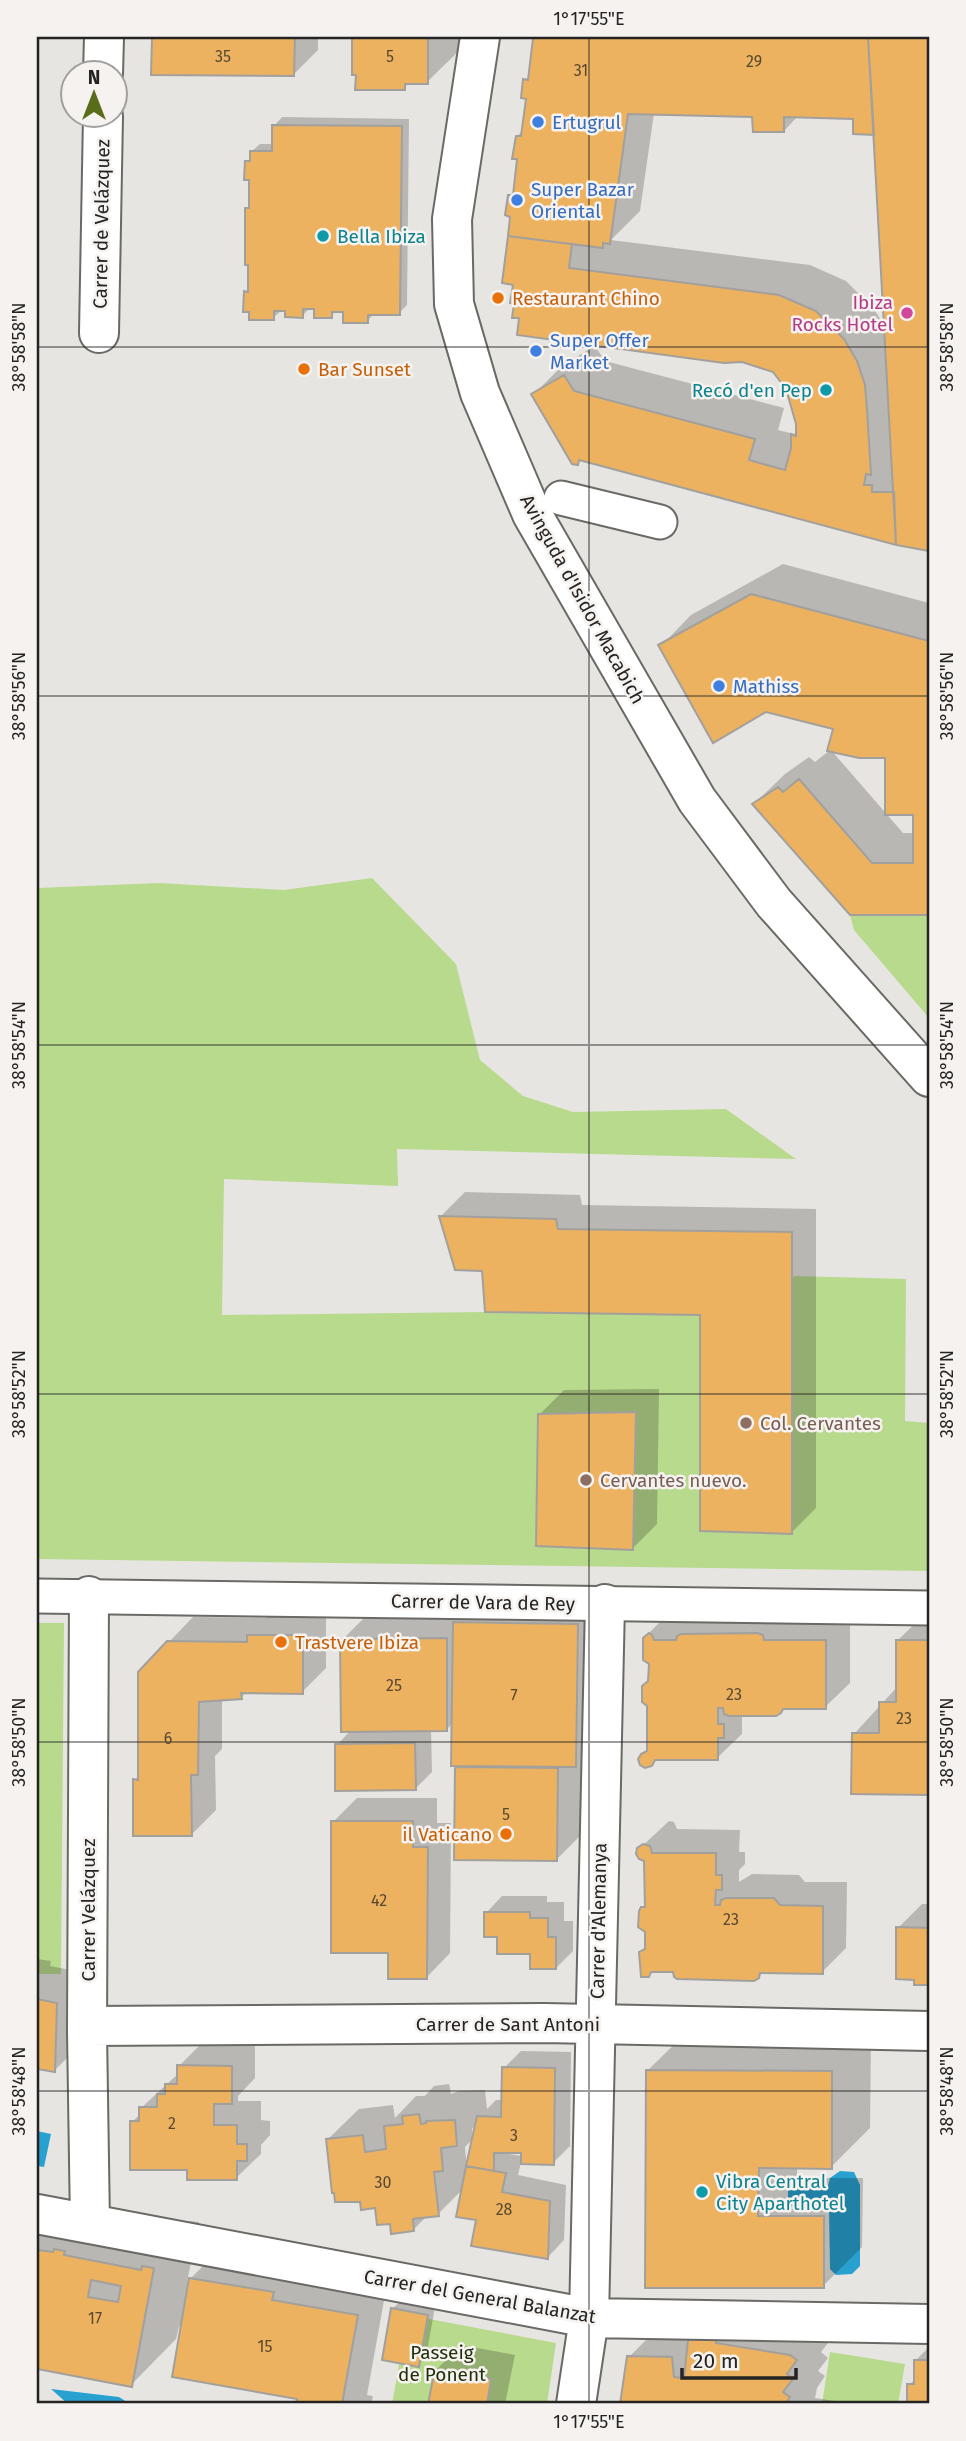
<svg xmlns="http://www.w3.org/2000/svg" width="966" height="2441" font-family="'Fira Sans',sans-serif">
	<rect width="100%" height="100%" fill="#e7e5e2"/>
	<path fill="#b8da8c" d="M372,878L456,964L480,1060L523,1096L573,1112L726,1109L796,1159L397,1149L398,1186L224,1179L222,1315L485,1312L700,1315V1531L792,1534L791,1279L795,1276L906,1279L905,1421L929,1423V1571L37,1559V888L159,883L284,890Z
		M850,915H929V1018L854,930Z
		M37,1623H64L61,1974H37Z
		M408,2315L556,2343L547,2404H392Z
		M830,2352L905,2364L898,2404H822Z"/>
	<path fill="#28a1d0" d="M37,2131L51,2134L44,2167L37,2166Z
		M840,2171L854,2172L860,2185V2266L852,2274L836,2275L830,2269L829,2208L792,2207L788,2201V2190L793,2186H828L830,2178Z
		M51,2389L119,2397L130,2404H68Z"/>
	<path fill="#0003" fill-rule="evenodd" d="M153,37H318V50L294,74L153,73Z
		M354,37H467V43L427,82H410L404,88L353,73Z
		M535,37H929V549L897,543L582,459L577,463L533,395L564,364L595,346L605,361L784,408L778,430L794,434L798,430L787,388L774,370L742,360L521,317L515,284L510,195L515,190L519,158L517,136L523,131L528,97L525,80L531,74ZM654,113L754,115L784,131L798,116L855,117L876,133L887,330L874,309L846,281L810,265L611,240L640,211Z
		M282,117L409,119L407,305L399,313H375L367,321L345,310H337L331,316L316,308H310L302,316L282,310L273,318L246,292L250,288L247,209L251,205V178L247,162L251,157V152L260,144H274V126Z
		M783,564L929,603V913L851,914L754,804L785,774L809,757L815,762L829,751L835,728L661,646L691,615ZM831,750L887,757L914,814V833H903Z
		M465,1192L580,1195L582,1205L816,1209V1508L791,1533L701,1313L441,1216Z
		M659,1389L657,1524L633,1548L540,1414L564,1390Z
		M602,1600L600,1741L582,1759L581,1835L556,1860L455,1858L456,1764L453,1723L446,1730H431L432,1772L415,1789L337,1745L351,1730L342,1640L366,1616Z
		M929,1610V1793L853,1792L854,1734L898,1686V1640Z
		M273,1611H326V1668L302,1692L247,1691L241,1698L222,1699V1749L215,1756L216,1810L192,1834L135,1780L140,1774L169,1642L193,1617L266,1618Z
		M671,1611L850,1617V1683L825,1707H785L780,1712L745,1714L742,1717V1734L717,1758H656L643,1755L648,1749L650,1663L646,1636Z
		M357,1798H437V1823H451L450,1953L426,1978L390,1951L333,1822Z
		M669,1821L674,1822L677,1829L740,1830L739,1852H745V1864L739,1870V1882L752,1874L799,1875L805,1882H847L846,1948L822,1972L764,1971L758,1977L653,1971L648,1976L641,1952L647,1947L642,1908L646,1904V1859L639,1849Z
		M502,1896H547V1902H564V1921H573V1951L556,1968L498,1935L486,1913Z
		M922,1904H929V1983H916L898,1928Z
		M37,1959L51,1961L50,1966L86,1973L85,2040L55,2070L37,2067Z
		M687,2032L871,2033L870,2128L831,2167H797V2178H863L862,2247L823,2286H646L647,2071Z
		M203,2042H255V2078L238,2096V2101H261V2120L270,2121V2135L261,2145V2154L236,2178L189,2168L132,2122L141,2113V2108L179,2073V2066Z
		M521,2051L571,2052L570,2146L553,2163L521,2162L518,2175L566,2185L564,2240L548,2257L478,2219L464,2188L438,2214L428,2215L414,2229L392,2222L376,2207L362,2200L328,2139L359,2109L393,2105L395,2118L416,2096H425L434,2086L449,2084L451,2094L458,2091L485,2090L487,2109L496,2100H503L504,2068ZM477,2123L467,2170L465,2147L473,2139L472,2129ZM503,2151L522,2152V2156L503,2153Z
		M37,2196L97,2208L101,2204L109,2206L108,2210L186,2225L189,2221L199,2222L187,2282L221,2248L387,2284L367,2395L373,2396L371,2404H298L299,2397L179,2326L176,2339L131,2385L37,2367Z
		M401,2301L435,2307L426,2357L418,2365L392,2309Z
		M755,2301V2304L831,2339L821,2352L828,2358L818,2371L825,2376L817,2388L815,2398L835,2401V2404H622L629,2357L668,2318L729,2302Z
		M461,2345L515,2355L505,2404H430L437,2369Z
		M929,2347V2404H909V2385L916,2378L915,2361Z"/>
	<path fill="#edb25f" stroke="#a2a09d" stroke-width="2" fill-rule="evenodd" d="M152,37H295L294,76L151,75Z
		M352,37H428V84H405V90H355L356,75H352Z
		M531,37H868L874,135L853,134V119L784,117V132H753L752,117L628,114L610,244L603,243V248L508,236L510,217L505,215L508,195H513L517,159H512L516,136H521L526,99L521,98L523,79L528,80L533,38Z
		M868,37H929V551L896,545Z
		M272,125L402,126L400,315H368V323H343V312H332V318H314V309H303V318L285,317V311H274V320H249V312H243L244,291L248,292V265H245V208H249V180H244L245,161H250V151H272Z
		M508,236L572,244L569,268L779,295L816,311L844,339L857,361L865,385L867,409L871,475L866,474L864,485H872V492H894L896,545L579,460L578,465L572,464L531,394L564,375L574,391L755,439L749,460L785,470L791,448V434L796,436V424L786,389L773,372L742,362L724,363L517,335L519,318H512L514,304L510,303L513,285L502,283Z
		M751,594L929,641V915H850L752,804L778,787L783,792L799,779L872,863H913V815H885V758H859L827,751L833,729L766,712L713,743L658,645Z
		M439,1216L556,1219L558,1229L792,1232V1534L700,1531V1315L485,1312L482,1271L455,1270Z
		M636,1412L633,1550L536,1546L538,1414Z
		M453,1622L578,1624L576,1767L451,1766Z
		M649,1633L652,1635L654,1640H676L677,1636L681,1634L758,1633L763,1635L764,1640H826V1709H783L781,1713L776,1716H729L724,1714L723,1708H718V1724H724V1738H718V1760H655L652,1766L645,1768L640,1765L638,1759L641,1754L647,1751V1706L642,1702V1686L648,1681L649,1664L643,1660V1638Z
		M247,1635H303V1694L241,1693L242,1699L199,1702L198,1775H191L192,1836H133V1779L138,1780V1672L167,1641L247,1642Z
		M447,1638V1731L341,1732L340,1639Z
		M896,1640H929V1795L851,1794L852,1733H879V1702H896Z
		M415,1743L416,1790L335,1791V1744Z
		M455,1767L558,1768L557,1861L454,1860Z
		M331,1821H413V1847H428L427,1979H388V1953H331Z
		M643,1844L650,1846L652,1853H716V1875H722V1890H716L715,1905H720L721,1900L726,1898H774L780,1905L823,1906V1974L760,1973L759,1978L754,1981L677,1979L674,1977L673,1972H651L649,1977H641L639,1952L645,1949V1932L638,1927L639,1911L641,1907H645L644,1861L639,1859L636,1854L637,1848Z
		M484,1912H530V1918H548V1937H556V1969H530V1954H497V1937H484Z
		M896,1927L929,1928V1985H914V1980L896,1979Z
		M37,1999L57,2003L55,2072L37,2069Z
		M177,2065L232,2066V2104H214V2125H237V2144H247V2161H237V2180H187V2170H130V2121H139V2107H157V2094H165V2084H177Z
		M502,2067L555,2068L554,2165L521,2164V2153H494V2171L466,2166L477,2116L501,2117Z
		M646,2070L832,2071V2169L759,2168L758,2216H824V2288H645Z
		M419,2114L421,2124L426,2123V2121L455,2120L457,2146L441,2148L443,2171L434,2172L439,2216L413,2219L414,2231L391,2234L390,2224L377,2225L375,2208L361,2210L360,2202H335L334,2193H332L326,2139L363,2135L365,2152L386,2149L384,2126L403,2124L402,2116Z
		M466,2166L506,2173L502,2192L550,2201L548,2259L471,2246L476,2220L456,2217Z
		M54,2249L65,2251L64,2255L131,2268L141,2270L142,2266L154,2268L132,2387L37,2369V2250L53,2252ZM91,2280L121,2286L118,2302L88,2297Z
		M189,2278L274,2292L272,2300L358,2315L342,2404H296L297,2399L172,2377Z
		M391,2308L428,2315L419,2367L382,2360Z
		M688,2340H716V2343L790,2355L797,2360L787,2374L793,2379L783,2392L790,2397L785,2404H620L627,2356L672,2357L674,2377L684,2378Z
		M914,2360H929V2404H907V2384H914Z
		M435,2369L491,2379L487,2404H428Z"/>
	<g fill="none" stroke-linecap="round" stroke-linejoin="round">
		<g stroke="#6b6966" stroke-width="37">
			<path id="pedestrian" d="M561,498L660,522
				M37,1596L929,1608"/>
		</g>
		<g stroke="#6b6966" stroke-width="42">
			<path id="minor" d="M103,74L104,37
				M99,333L103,116
				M89,1596L87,2032L90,2224
				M87,2026L544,2023L929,2031
				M37,2214L589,2318L929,2324
				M576,2404L589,2318L605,1604"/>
		</g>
		<g stroke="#6b6966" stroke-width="42">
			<path id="tertiary" d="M480,37L452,219L454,304L480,393L532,514L697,800L774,903L929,1077"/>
		</g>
		<use href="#pedestrian" stroke="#fff" stroke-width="33"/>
		<use href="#minor" stroke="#fff" stroke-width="38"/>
		<use href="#tertiary" stroke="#fff" stroke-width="38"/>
	</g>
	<path fill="none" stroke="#252423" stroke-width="2" stroke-opacity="0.45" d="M589,37V2404M37,347H929M37,696H929M37,1045H929M37,1394H929M37,1742H929M37,2091H929"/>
	<g fill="#3f7fe0" stroke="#f5f2f0" stroke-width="2.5">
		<circle cx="538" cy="122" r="7"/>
		<circle cx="517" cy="200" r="7"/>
		<circle cx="536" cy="351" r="7"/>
		<circle cx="719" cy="686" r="7"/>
	</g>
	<g fill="#0f9aa8" stroke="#f5f2f0" stroke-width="2.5">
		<circle cx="323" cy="236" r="7"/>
		<circle cx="826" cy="390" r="7"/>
		<circle cx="702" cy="2192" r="7"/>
	</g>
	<g fill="#e8710a" stroke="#f5f2f0" stroke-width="2.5">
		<circle cx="498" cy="298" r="7"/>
		<circle cx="304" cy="369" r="7"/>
		<circle cx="281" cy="1642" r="7"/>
		<circle cx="506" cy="1834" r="7"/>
	</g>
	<circle fill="#d1479c" stroke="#f5f2f0" stroke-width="2.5" cx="907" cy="313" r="7"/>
	<g fill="#8d6e63" stroke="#f5f2f0" stroke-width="2.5">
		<circle cx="746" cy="1423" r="7"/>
		<circle cx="586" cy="1480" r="7"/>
	</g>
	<g text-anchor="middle" stroke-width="5" stroke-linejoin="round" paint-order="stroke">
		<g font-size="16" fill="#574832">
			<text x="223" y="62">35</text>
			<text x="390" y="62">5</text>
			<text x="754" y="67">29</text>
			<text x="581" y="76">31</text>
			<text x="394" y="1691">25</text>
			<text x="734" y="1700">23</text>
			<text x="514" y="1701">7</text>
			<text x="904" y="1724">23</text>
			<text x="168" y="1744">6</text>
			<text x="506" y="1820">5</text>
			<text x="379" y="1906">42</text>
			<text x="731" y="1925">23</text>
			<text x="172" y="2129">2</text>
			<text x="514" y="2141">3</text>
			<text x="383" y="2188">30</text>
			<text x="504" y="2215">28</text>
			<text x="95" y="2324">17</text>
			<text x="265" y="2352">15</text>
		</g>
		<g font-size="19" fill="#366cbe" stroke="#f5f2f0" text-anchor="start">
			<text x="552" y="129">Ertugrul</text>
			<text x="531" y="196">Super Bazar<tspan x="531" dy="22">Oriental</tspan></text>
			<text x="550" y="347">Super Offer<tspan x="550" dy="22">Market</tspan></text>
			<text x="733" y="693">Mathiss</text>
		</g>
		<g font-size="19" fill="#252423" stroke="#f5f2f0">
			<text transform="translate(101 224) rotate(-89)" y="7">Carrer de Velázquez</text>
			<text transform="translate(583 599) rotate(61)" y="7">Avinguda d'Isidor Macabich</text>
			<text transform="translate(483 1602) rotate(1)" y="7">Carrer de Vara de Rey</text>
			<text transform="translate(88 1910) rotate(-90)" y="7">Carrer Velázquez</text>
			<text transform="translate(598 1921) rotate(-89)" y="7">Carrer d'Alemanya</text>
			<text x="508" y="2031">Carrer de Sant Antoni</text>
			<text transform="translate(480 2296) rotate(10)" y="7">Carrer del General Balanzat</text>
		</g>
		<g font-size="19" fill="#0d838f" stroke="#f5f2f0" text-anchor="start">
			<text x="337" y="243">Bella Ibiza</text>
			<text x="812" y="397" text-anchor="end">Recó d'en Pep</text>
			<text x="716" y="2188">Vibra Central<tspan x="716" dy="22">City Aparthotel</tspan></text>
		</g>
		<g font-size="19" fill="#c56008" stroke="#f5f2f0" text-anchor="start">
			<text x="512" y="305">Restaurant Chino</text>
			<text x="318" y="376">Bar Sunset</text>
			<text x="295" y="1649">Trastvere Ibiza</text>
			<text x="492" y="1841" text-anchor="end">il Vaticano</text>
		</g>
		<g font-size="19" fill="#b23c85" stroke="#f5f2f0" text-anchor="end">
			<text x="893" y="309">Ibiza<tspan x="893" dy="22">Rocks Hotel</tspan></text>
		</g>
		<g font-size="19" fill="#785e54" stroke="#f5f2f0" text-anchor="start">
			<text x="760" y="1430">Col. Cervantes</text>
			<text x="600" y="1487">Cervantes nuevo.</text>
		</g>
		<g font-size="19" fill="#21300b" stroke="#f5f2f0">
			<text x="442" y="2359">Passeig<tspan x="442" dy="22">de Ponent</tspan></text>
		</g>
	</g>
	<rect width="966" height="2441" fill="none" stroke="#f5f2f0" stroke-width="77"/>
	<g transform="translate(94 94)"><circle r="33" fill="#f5f2f0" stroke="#a2a09e" stroke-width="2"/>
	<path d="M0-5L12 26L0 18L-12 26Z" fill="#596c1a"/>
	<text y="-10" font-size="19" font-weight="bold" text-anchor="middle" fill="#252423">N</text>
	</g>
	<path d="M682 2368v10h114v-10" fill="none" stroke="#252423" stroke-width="3.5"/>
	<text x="693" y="2368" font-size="21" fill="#252423" stroke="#f5f2f0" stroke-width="5" paint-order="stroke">20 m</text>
	<rect x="38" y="38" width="890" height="2364" fill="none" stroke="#252423" stroke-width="2.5"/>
	<g font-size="18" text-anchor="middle" fill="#252423">
		<text x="589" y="25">1°17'55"E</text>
		<text transform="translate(19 347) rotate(-90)" y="6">38°58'58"N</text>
		<text transform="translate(947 347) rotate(-90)" y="6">38°58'58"N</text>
		<text transform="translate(19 696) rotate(-90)" y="6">38°58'56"N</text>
		<text transform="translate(947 696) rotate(-90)" y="6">38°58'56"N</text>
		<text transform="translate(19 1045) rotate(-90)" y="6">38°58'54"N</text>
		<text transform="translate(947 1045) rotate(-90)" y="6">38°58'54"N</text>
		<text transform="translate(19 1394) rotate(-90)" y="6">38°58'52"N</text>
		<text transform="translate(947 1394) rotate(-90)" y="6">38°58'52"N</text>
		<text transform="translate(19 1742) rotate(-90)" y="6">38°58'50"N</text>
		<text transform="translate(947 1742) rotate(-90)" y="6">38°58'50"N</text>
		<text transform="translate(19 2091) rotate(-90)" y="6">38°58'48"N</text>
		<text transform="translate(947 2091) rotate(-90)" y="6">38°58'48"N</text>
		<text x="589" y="2428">1°17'55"E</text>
	</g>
</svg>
